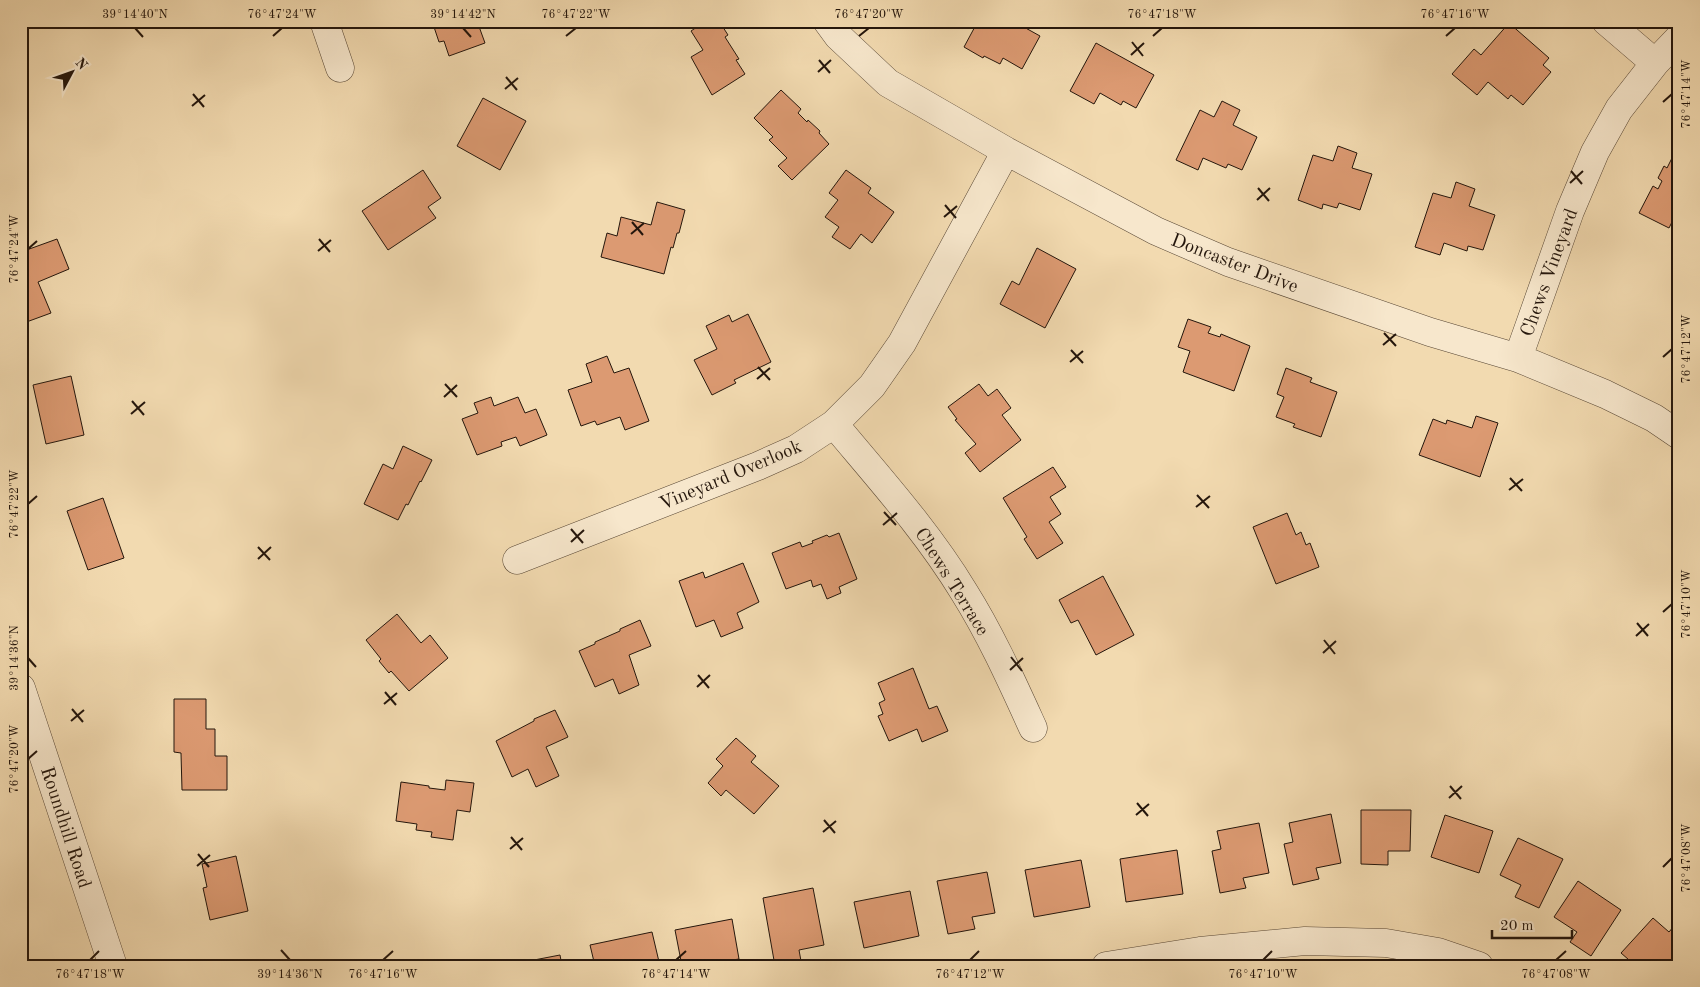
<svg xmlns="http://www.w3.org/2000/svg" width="1700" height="987" font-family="'Old Standard TT',serif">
	<rect width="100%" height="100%" fill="#f2dab0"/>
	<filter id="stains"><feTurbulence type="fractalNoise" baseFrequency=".004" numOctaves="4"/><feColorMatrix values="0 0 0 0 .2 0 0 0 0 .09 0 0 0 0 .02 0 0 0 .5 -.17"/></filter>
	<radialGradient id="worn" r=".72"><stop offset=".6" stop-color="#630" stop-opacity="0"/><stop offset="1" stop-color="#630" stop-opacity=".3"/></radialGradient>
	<path fill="#dc9a72" stroke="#24160c" d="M432,21H477L485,43L449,56L444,41L439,42Z
		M706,21H719L728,35L725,37L739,59L736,60L745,74L712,95L691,57L703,50L691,31Z
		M978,21H1013L1040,36L1022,69L1003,58L1000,64L984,56L983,58L964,47Z
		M1509,23L1549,58L1543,65L1551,72L1523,105L1511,95L1508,99L1488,82L1477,95L1452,74L1474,49L1481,55Z
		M1096,43L1154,75L1136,108L1123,101L1121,105L1100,93L1094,104L1070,91Z
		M781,90L801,109L798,113L807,122L808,120L820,131L819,133L829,144L792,180L778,166L787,158L769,140L773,137L754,118Z
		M483,98L526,121L500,170L457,146Z
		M1222,101L1240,110L1233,125L1257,137L1242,170L1228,164L1226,168L1203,158L1198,170L1176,160L1200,110L1214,117Z
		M1338,146L1357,153L1352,168L1372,174L1360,210L1339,203L1337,208L1323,204L1322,209L1298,200L1313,155L1333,161Z
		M1674,154L1679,156V212H1677L1669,228L1639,213L1653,186L1658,189L1662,181L1658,178L1664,166L1667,168Z
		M423,170L441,198L428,207L436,218L388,250L362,211Z
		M846,170L871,188L868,193L894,212L872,243L861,234L850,249L832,237L839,227L825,217L838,200L829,193Z
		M1456,182L1475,189L1469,206L1495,215L1483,250L1468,246L1467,251L1444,243L1440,255L1415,247L1433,193L1451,198Z
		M657,202L685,210L679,233H677L673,248L671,247L664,274L601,257L607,233L617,236L621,217L651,225Z
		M57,239L69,269L38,282L51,313L21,324V252Z
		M1037,248L1076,269L1045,328L1000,304L1012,281L1019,285Z
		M748,314L771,362L734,380L736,383L712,395L694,360L717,349L706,326L729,315L732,322Z
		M1188,319L1211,327L1208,333L1220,337L1221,334L1250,346L1234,391L1183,372L1190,351L1178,347Z
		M607,356L614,373L629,368L649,421L625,430L620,417L597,425L595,421L581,426L568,390L592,382L586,364Z
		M1286,368L1312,378L1310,382L1337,392L1321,437L1293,427L1295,424L1276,417L1284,397L1277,394Z
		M71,376L84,435L46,444L33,385Z
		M979,384L988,396L997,389L1011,408L1002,415L1021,440L980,472L965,453L976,444L955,420L957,419L948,407Z
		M491,397L494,406L518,397L525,413L536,409L547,435L520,446L516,437L501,442L502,446L477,455L462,419L478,413L474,403Z
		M1476,416L1498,423L1480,477L1419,455L1433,419L1446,424L1447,420L1472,428Z
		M403,446L432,460L421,482L420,481L408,505L406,504L398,520L364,504L383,464L393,469Z
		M1053,467L1066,487L1050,497L1061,514L1049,522L1063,543L1037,559L1024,539L1027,537L1003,498Z
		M103,498L124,558L88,570L67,511Z
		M1287,513L1296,535L1301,532L1306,545L1310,543L1319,567L1276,584L1253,527Z
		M839,533L857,579L839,587L841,593L827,599L821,584L813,587L811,580L786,589L772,553L800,542L802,547L813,543L812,541L827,535L829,537Z
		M1679,562V577L1671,569Z
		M743,563L759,602L737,613L743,628L721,637L714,620L696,627L679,581L703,572L705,578Z
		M1103,576L1134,635L1096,655L1078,620L1071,623L1059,600Z
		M397,614L421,643L430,635L448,658L409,691L391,671L389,673L379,661L381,659L366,640Z
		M640,620L651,646L629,655L639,685L619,694L613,679L595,687L579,651L595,644V642L620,631V629Z
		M913,668L929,709L937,706L948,731L922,742L917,729L889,741L878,716L883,714L879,703L885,700L878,683Z
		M174,699H206V729H215V756H227V790H182L181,753L174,752Z
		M555,710L568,737L546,747L559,776L536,787L528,769L512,777L496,741L534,721V719Z
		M736,738L756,756L751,762L779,786L754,814L726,790L721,796L708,783L723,766L716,759Z
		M446,780L474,783L470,812L457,810L453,840L431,837L432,832L416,830L417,824L396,821L401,782L429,786V788L445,790Z
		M1361,810H1411L1410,851H1388V865L1361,864Z
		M1331,814L1341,863L1316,868L1319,879L1293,885L1284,844L1293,842L1289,823Z
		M1445,815L1493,831L1479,873L1431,857Z
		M1259,823L1269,873L1243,878L1246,888L1220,893L1212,851L1221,849L1217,831Z
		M1518,838L1563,859L1539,908L1515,897L1521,885L1500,875Z
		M1177,850L1183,894L1126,902L1120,859Z
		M236,856L248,911L210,920L203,888L207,887L202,864Z
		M1081,860L1090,907L1034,917L1025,870Z
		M987,872L995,913L972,917L975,929L948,934L937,881Z
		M1578,881L1621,910L1591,956L1570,942L1577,932L1554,917Z
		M813,888L824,945L799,950L801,961L775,966L763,898Z
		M910,891L919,936L864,948L854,902Z
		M1653,918L1669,932L1674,926L1679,930V951L1672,958L1679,963V966H1636L1621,953Z
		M732,919L739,959L708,964L709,966H682L675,930Z
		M652,932L660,966H595L590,945Z
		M560,955L562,966H503Z"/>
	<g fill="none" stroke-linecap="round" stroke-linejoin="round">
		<g stroke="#584735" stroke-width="29">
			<path id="minor" d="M324,21L340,68
				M827,21L838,36L888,83L1006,151L1156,231L1228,262L1430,332L1518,358L1605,394L1654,418L1679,435
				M1606,21L1655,63
				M1518,358L1570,211L1595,152L1619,109L1655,63L1679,38
				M834,424C879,478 927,531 964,592C991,635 1012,682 1033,728
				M517,560L758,466L796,449L834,424L872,386L902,343L1006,151
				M21,688L113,966
				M1106,966L1200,951L1305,941L1386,943L1438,952L1479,966"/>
		</g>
		<use href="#minor" stroke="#f7e7cc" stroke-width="28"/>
	</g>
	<path fill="none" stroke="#24160c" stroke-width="2" d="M135,28L143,37M463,28L471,37M273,36L282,28M566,36L576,28M859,36L869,28M1153,36L1162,28M1446,36L1455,28M1132,42L1143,56M1131,55L1144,43M819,60L830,73M818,72L831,60M506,77L517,90M505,89L518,78M193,94L204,107M1663,102L1672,94M192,106L205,95M1571,171L1582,184M1570,183L1583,171M1258,188L1269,201M1257,200L1270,188M945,205L956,218M944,217L957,206M632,222L643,235M631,234L644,223M319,239L330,252M28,249L37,241M318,251L331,240M1384,333L1396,346M1383,345L1396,334M1071,350L1083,363M1663,357L1672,349M1070,362L1083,351M758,367L770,380M757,379L770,368M445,384L457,397M444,397L457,385M132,401L144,415M131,414L145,402M1510,478L1522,491M1509,490L1523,479M1197,495L1209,508M28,504L37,496M1196,507L1210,496M884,512L896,525M883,525L897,513M571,529L583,543M571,542L584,530M258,547L270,560M258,559L271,547M1663,612L1672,604M1637,623L1648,636M1636,636L1649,624M1324,640L1335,654M1323,653L1336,641M1011,657L1022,671M28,658L36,667M1010,670L1023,658M698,675L709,688M697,687L710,675M385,692L396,705M384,704L397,693M72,709L83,722M71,721L84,710M28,759L37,751M1450,786L1461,799M1449,798L1462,786M1137,803L1148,816M1136,815L1149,804M824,820L835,833M823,832L836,821M511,837L522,850M510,849L523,838M198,854L209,867M197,866L210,855M1663,867L1672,858M281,950L290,960M90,960L99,951M383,960L393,951M676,960L686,951M970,960L979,951M1263,960L1272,951M1556,960L1566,951"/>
	<g text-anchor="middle" stroke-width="4" stroke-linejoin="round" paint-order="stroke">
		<g font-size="19" fill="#24160c" stroke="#f7e7cc">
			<text transform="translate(1235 262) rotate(21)" y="7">Doncaster Drive</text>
			<text transform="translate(1548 272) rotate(-70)" y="7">Chews Vineyard</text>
			<text transform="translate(730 474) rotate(-23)" y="7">Vineyard Overlook</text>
			<text transform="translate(953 581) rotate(58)" y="7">Chews Terrace</text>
			<text transform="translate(67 827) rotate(72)" y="7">Roundhill Road</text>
		</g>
	</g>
	<rect width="1700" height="987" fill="none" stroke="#f2dab0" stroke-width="55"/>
	<g transform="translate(72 72) rotate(49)" stroke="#f7e7cc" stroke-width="4" paint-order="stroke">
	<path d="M0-4L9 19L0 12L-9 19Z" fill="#24160c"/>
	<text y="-8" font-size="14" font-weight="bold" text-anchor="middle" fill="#24160c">N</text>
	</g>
	<path d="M1492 930v8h80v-8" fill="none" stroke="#24160c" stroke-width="2.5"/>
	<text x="1500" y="930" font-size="15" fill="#24160c" stroke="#f7e7cc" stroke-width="4" paint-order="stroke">20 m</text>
	<rect x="28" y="28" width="1644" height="932" fill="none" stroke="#24160c" stroke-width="2"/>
	<g font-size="12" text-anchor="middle" fill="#24160c">
		<text x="135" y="18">39°14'40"N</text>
		<text x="282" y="18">76°47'24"W</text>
		<text x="463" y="18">39°14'42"N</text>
		<text x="576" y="18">76°47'22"W</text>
		<text x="869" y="18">76°47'20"W</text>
		<text x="1162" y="18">76°47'18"W</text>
		<text x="1455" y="18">76°47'16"W</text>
		<text transform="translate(1686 94) rotate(-90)" y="4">76°47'14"W</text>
		<text transform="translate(14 249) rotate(-90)" y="4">76°47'24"W</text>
		<text transform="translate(1686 349) rotate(-90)" y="4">76°47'12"W</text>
		<text transform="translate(14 504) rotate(-90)" y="4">76°47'22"W</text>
		<text transform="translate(1686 604) rotate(-90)" y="4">76°47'10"W</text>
		<text transform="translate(14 658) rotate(-90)" y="4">39°14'36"N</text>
		<text transform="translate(14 759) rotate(-90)" y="4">76°47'20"W</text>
		<text transform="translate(1686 858) rotate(-90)" y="4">76°47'08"W</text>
		<text x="90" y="978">76°47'18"W</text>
		<text x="290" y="978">39°14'36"N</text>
		<text x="383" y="978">76°47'16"W</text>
		<text x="676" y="978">76°47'14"W</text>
		<text x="970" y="978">76°47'12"W</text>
		<text x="1263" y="978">76°47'10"W</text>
		<text x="1556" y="978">76°47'08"W</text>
	</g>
	<rect width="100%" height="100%" filter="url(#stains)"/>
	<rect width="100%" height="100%" fill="url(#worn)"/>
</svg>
